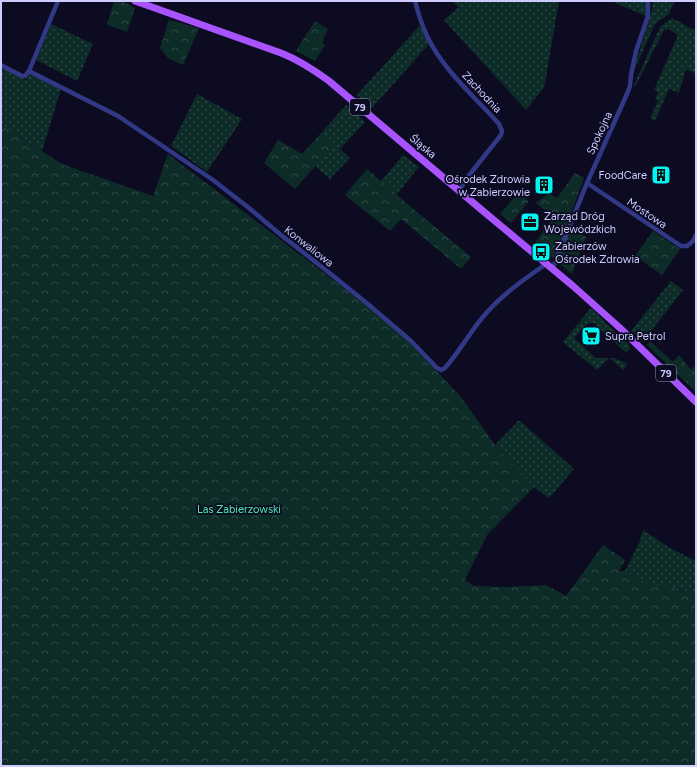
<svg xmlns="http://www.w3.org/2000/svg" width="697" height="767" font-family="Figtree,sans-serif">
	<defs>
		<pattern id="grass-dots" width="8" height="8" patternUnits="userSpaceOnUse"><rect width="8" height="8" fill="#0d2c27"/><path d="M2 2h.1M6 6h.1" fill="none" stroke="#2f4947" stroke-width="1.8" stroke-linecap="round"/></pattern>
		<pattern id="forest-crowns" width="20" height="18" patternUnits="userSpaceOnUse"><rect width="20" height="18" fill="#0d2c27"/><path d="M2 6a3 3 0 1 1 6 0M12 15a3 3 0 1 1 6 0" fill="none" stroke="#2f4947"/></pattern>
	</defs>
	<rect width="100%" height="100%" fill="#0c0b22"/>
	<path fill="url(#grass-dots)" d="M451,1H559L545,83L543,89L526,110L444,20L459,7Z
		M611,1H647L646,16Z
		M653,1H675L668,15L655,24L632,75L651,14Z
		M672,18L696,31V74L686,69L679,93L669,89L655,121L650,118L658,101L655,99L658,92L654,90L678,35L669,29L664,30L635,87L634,85L660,27Z
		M51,24L93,44L77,81L36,60Z
		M420,25L429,44L372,108L357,95Z
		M1,67L26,80L30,72L61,89L42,151L1,125Z
		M197,94L242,119L207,172L171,146Z
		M346,105L365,122L340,149L350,158L330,179L315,166L335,144L322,132Z
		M403,155L419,167L396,195L381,181Z
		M671,281L683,290L643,341L631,331Z
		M592,308L606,323L628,343L630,348L627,352H625L594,323C585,322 581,331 575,337V339L596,358H614L626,363L627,365L623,370L609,358L597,370L563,342L590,309Z
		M519,420L574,469L549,498L534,487L495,445Z
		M643,530L670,548L696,561V593L665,586L664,589L639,579L625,571L639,543Z"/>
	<path fill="url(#forest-crowns)" d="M114,1H121L135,8L127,32L107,25Z
		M169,20L199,28L183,65L168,58L160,48Z
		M315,21L328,29L322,42L325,45L315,61L296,51Z
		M1,125L62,164L153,196L168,154L378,314L411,344L461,397L495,445L534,487L487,535L465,580L474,586L508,587L546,585L566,596L603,545L625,560L619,571H625L639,579L664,588L665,586L696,593V766H1Z
		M322,132L335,144L295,189L264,163L278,140L302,154Z
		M367,169L411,207L471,257L461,269L401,219L390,231L345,195Z
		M575,173L584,178L567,225L586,237L572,274L535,243L553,217L536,203L549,193L557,198Z
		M518,193L529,201L511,223L500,214Z
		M653,231L680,249L662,275L635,256Z
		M650,341L673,362L679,355L691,370L696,364V392L647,345Z"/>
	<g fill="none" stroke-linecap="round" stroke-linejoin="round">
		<path stroke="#313886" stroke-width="4.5" d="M415,1C418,13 422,25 427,36C443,70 475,97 499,124L502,131L501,135L467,178L459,191
			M1,65L22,76H25L29,71L118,116L213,180L249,208L281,235L332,275L369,305L411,341L437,368L441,370L445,368C459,352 469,334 482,318C500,296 523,280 546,264
			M29,71L58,1
			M587,183L681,246H687L693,241L696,235
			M552,270L587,183L627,94L630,86L631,75L636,51L648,16V1"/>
		<path stroke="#a953ff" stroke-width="7" d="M135,1L281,53C299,60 314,70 329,81L483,211L573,286L620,328L696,402"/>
	</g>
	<defs>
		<g id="building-square" transform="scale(1)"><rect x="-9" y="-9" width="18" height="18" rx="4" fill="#00f7f1" stroke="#0c0b22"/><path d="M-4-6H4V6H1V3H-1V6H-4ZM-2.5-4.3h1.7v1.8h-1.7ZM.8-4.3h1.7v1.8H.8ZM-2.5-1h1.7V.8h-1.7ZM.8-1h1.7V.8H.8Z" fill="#111"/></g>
		<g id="office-square" transform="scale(1)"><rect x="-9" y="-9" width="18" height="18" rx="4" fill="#00f7f1" stroke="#0c0b22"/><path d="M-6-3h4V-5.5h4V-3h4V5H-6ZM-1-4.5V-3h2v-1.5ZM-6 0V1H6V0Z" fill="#111"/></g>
		<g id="bus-square" transform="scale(1)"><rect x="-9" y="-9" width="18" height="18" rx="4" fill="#00f7f1" stroke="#0c0b22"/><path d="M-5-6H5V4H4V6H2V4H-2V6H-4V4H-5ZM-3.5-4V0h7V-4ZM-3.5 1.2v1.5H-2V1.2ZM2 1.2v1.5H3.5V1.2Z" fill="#111"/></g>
		<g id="supermarket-square" transform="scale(1)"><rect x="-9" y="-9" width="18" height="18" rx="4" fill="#00f7f1" stroke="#0c0b22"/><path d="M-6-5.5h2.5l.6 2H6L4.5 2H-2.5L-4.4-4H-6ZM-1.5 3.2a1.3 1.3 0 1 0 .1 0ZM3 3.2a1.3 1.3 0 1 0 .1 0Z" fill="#111"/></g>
	</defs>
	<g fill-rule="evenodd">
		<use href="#building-square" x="661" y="175"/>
		<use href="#building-square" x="544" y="185"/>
		<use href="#office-square" x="530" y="222"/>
		<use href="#bus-square" x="541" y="252"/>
		<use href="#supermarket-square" x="591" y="336"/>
	</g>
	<g text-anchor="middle" stroke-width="3.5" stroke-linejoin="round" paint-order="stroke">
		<g fill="#0c0b22" stroke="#9292bd" stroke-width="1">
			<rect x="350" y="99" width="20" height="16" rx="3"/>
			<rect x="656" y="365" width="20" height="16" rx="3"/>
		</g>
		<g font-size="10" font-weight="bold" fill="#ccf">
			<text x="360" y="111">79</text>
			<text x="666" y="377">79</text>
		</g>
		<g font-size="11" fill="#ccf" stroke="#0c0b22">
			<text transform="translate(482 92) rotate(47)" y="4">Zachodnia</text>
			<text transform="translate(599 133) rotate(-65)" y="4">Spokojna</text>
			<text transform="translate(423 146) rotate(40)" y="4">Śląska</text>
			<text transform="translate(647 213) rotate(34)" y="4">Mostowa</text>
			<text transform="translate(309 246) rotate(38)" y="4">Konwaliowa</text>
		</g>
		<g font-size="11" fill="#ccf" stroke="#0c0b22" text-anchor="start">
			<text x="647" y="179" text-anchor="end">FoodCare</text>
			<text x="530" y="183" text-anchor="end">Ośrodek Zdrowia<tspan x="530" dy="13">w Zabierzowie</tspan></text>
			<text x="544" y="220">Zarząd Dróg<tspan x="544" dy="13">Wojewódzkich</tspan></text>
			<text x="555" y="250">Zabierzów<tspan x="555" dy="13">Ośrodek Zdrowia</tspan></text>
			<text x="605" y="340">Supra Petrol</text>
		</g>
		<g font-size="11" fill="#4bebaf" stroke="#0c0b22">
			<text x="239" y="513">Las Zabierzowski</text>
		</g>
	</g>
	<rect width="697" height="767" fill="none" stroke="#ccccff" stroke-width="4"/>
</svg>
